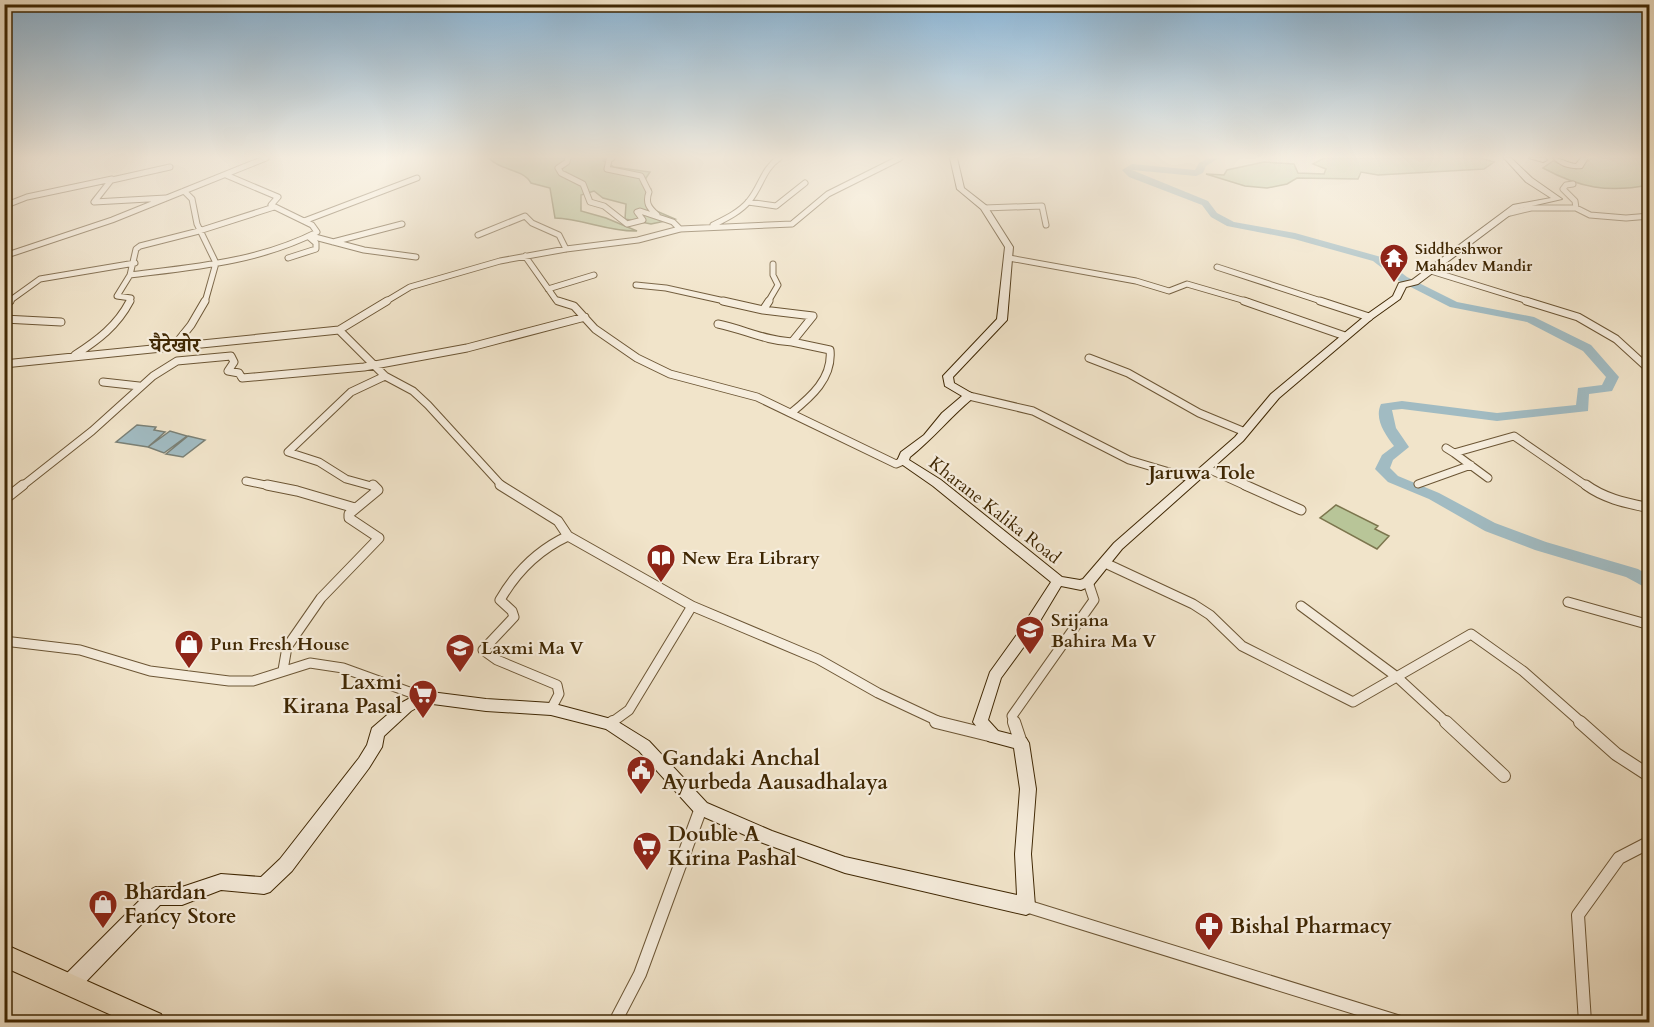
<svg xmlns="http://www.w3.org/2000/svg" width="1654" height="1027" font-family="Cardo,'Noto Serif Devanagari',serif">
	<rect width="100%" height="100%" fill="#f1e4ca"/>
	<filter id="stains"><feTurbulence type="fractalNoise" baseFrequency=".00333" numOctaves="4"/><feColorMatrix values="0 0 0 0 .2 0 0 0 0 .09 0 0 0 0 .02 0 0 0 .5 -.17"/></filter>
	<radialGradient id="worn" r=".72"><stop offset=".6" stop-color="#630" stop-opacity="0"/><stop offset="1" stop-color="#630" stop-opacity=".3"/></radialGradient>
	<path fill="#b8c598" stroke="#7c764e" stroke-width="1.5" d="M489,158H607L603,161L614,167L650,172L642,184L651,189L647,201L654,210L675,219L651,224L625,219L626,204L603,198L594,191L581,195V211L606,218L637,231C609,232 583,219 555,218L550,188L531,183C522,168 500,171 489,158Z
		M1324,158H1481L1494,162L1484,169L1378,175L1361,172L1358,179L1297,178L1287,184L1267,188L1245,186L1206,174L1224,175L1227,170L1264,162L1294,164L1298,173L1324,174L1326,169L1313,164Z
		M1592,158H1649V185C1608,193 1580,188 1543,168L1553,161L1576,169Z
		M1336,505L1378,526L1375,529L1389,536L1377,549L1320,518Z"/>
	<path fill="#a1bbc2" stroke="#7a8076" stroke-width="1.5" d="M137,425L156,427L154,430L165,432L148,447L170,431L187,436L164,453L148,447L116,442Z
		M188,436L205,440L183,457L166,454Z"/>
	<g fill="none" stroke-linecap="round" stroke-linejoin="round">
		<path fill="#a1bbc2" fill-rule="evenodd" d="M1208,158H1219L1206,166L1203,173L1196,176L1132,170L1208,201L1217,213L1234,222L1295,233L1381,257L1407,277L1457,302L1534,317L1591,345L1619,377L1612,391L1589,394L1588,411L1497,421L1402,409L1392,410L1396,428L1409,447L1393,460L1390,468L1398,476L1439,493L1495,523L1546,542L1638,569L1650,576V590L1626,577L1535,550L1485,531L1429,499L1388,482L1375,469L1382,455L1394,446C1385,434 1374,419 1381,404L1402,401L1497,413L1576,405L1578,388L1602,385L1606,377L1583,351L1527,322L1450,307L1399,281L1373,261L1294,239L1227,226L1211,217L1202,205L1129,177L1122,170L1132,164L1195,170L1199,163Z"/>
		<g stroke="#6c5635" stroke-width="7">
			<path id="street-far3" d="M568,158L567,162L558,168L561,173L583,184L590,202L604,206L627,224L643,220L637,212L640,211L673,222L680,229
				M612,158L609,160L607,169L641,176L649,192C645,203 649,208 657,215
				M112,180L170,167
				M1573,184L1566,185L1563,189L1575,201L1576,208
				M748,202L776,206L805,183
				M4,206L27,197L112,179L94,202L166,198
				M984,208L1042,206L1046,225
				M1506,214L1531,208H1576L1590,215L1626,218L1650,216
				M304,221L417,178
				M713,225C725,219 740,212 749,201C761,187 763,169 779,158
				M478,235L525,216L532,223L559,235L566,249
				M311,236L364,250L416,257
				M333,242L402,224
				M4,256L112,220L184,191
				M525,256L556,300L563,302
				M288,258L316,249V243L309,237
				M1009,258L1136,281L1169,291L1187,284L1249,302
				M1217,267L1324,302
				M1431,271L1531,302
				M130,275L136,249L140,246L199,231L274,207
				M636,285L666,288L729,302
				M548,289L594,275
				M8,302L40,279L135,263
				M129,302L131,298L117,296L130,275C194,267 258,262 317,232L312,225L271,205L278,197L226,175
				M205,302L216,263L197,224L192,199L184,191L266,158
				M385,302L410,287L500,261L566,249L638,240L680,229L792,224L828,194L900,158
				M768,302L778,285L773,275V264"/>
		</g>
		<g stroke="#6c5635" stroke-width="9">
			<path id="street-far2" d="M558,301L574,306L595,329L637,358L670,374L757,397L896,464L903,461
				M723,301L763,310
				M769,301L763,310L813,316L792,342L830,350C833,378 811,397 791,413
				M1244,301L1345,336
				M1320,301L1369,317
				M1526,301L1578,317L1616,339L1650,370
				M4,305L10,301
				M4,319L61,322
				M718,324C743,329 766,341 792,342
				M339,330L385,376L413,391L428,405L503,487
				M175,345L191,325L205,301
				M75,355C98,340 117,326 130,301
				M1089,358L1128,373L1199,413L1245,432
				M4,364L339,330L387,301
				M103,382L139,386
				M969,396L1033,411L1129,460L1193,479
				M1446,448L1454,453L1514,436L1588,487
				M1454,453L1488,478
				M1206,468L1248,487
				M246,481L275,487
				M1418,484L1471,465
				M21,487L92,431L153,376L177,361L231,356L234,362L228,371L239,373L242,378L364,367L467,348L585,317
				M375,487L346,479L319,462L288,452L351,392L385,376"/>
		</g>
		<g stroke="#6c5635" stroke-width="11">
			<path id="street-far1" d="M267,485L297,491L355,508
				M500,485L558,521L568,536L692,606L818,659L878,693L942,723
				M1245,485L1301,510
				M1586,485C1605,499 1627,503 1650,508
				M4,500L23,485
				M1105,563L1193,604L1210,615L1242,646L1353,702L1471,634L1523,671L1582,723
				M1568,602L1650,625
				M1301,606L1397,677L1447,723
				M4,641L80,650L150,671L229,681H253L310,663L343,668L423,697
				M283,670L287,647L321,598L379,538L349,518V514L378,490L373,485
				M551,709L559,694L557,685L497,660L483,650L514,617L512,611L500,600C516,572 538,550 568,536
				M611,723L629,710L692,606
				M1014,723L1012,716L1094,600L1088,582"/>
		</g>
		<g stroke="#6c5635" stroke-width="14">
			<path id="street" d="M936,722L993,736
				M1014,722L1021,743
				M1446,722L1504,776
				M1580,722L1616,754L1650,776
				M610,724L613,722
				M1026,906L1400,1022
				M615,1022L640,974L701,808
				M1585,1022L1578,915L1619,858L1650,842"/>
		</g>
		<g stroke="#3f2703" stroke-width="2">
			<path id="secondary" d="M950,158H957L964,188L987,206L1013,247L1007,320L953,377L954,383L973,394L974,396L973,398C950,417 933,439 910,457L909,460L941,480L1062,577L1080,580L1083,579L1114,543L1235,437L1271,394L1366,315L1393,296L1399,283L1412,280L1513,205L1551,198L1526,182L1504,158H1511L1532,178L1562,199L1518,209L1418,284L1406,287L1400,299L1372,319L1279,398L1243,441L1122,549L1093,585L1081,590L1061,586L1028,641L1001,678L988,720L998,731L1026,738L1029,743L1036,789L1031,854L1035,906L1032,912L1026,915L845,873L763,843L695,813L639,751L606,729L551,715L486,711L425,703L411,711L384,736L382,747L369,768L292,871L270,892L264,894L221,890L182,905H160L76,992L69,994L62,992L60,985L62,978L150,890L156,887H182L221,874L261,877L280,859L359,758L367,745L372,728L401,703L423,691L486,699L551,703L615,720L649,741L707,803L772,831L845,857L1017,895L1015,854L1020,789L1014,748L988,741L973,722L990,672L1018,633L1051,582L933,486L897,461L901,452L924,435L942,413L962,396L945,386L943,376L997,319L1005,247L981,209L957,189Z
				M1529,158H1545L1547,160L1543,162Z
				M1553,158C1561,158 1567,163 1576,164L1581,158H1588L1582,168C1570,169 1560,166 1553,158Z"/>
		</g>
		<g stroke="#3f2703" stroke-width="2">
			<path id="highway" d="M4,944L161,1014L165,1022H127L4,967Z"/>
		</g>
		<use href="#street-far3" stroke="#f6eddd" stroke-width="5"/>
		<use href="#street-far2" stroke="#f6eddd" stroke-width="7"/>
		<use href="#street-far1" stroke="#f6eddd" stroke-width="9"/>
		<use href="#street" stroke="#f6eddd" stroke-width="12"/>
		<use href="#secondary" fill="#f6eddd" fill-rule="evenodd"/>
		<use href="#highway" fill="#f1e4ca" fill-rule="evenodd"/>
	</g>
	<linearGradient id="sky" x2="0" y2="1"><stop stop-color="#8bb7d9"/><stop offset="0.52" stop-color="#f9f3e7"/><stop offset="1" stop-color="#f9f3e7" stop-opacity="0"/></linearGradient>
	<rect width="1654" height="302" fill="url(#sky)"/>
	<defs>
		<g id="temple-pin" transform="scale(1.5)"><path d="M0 17L-7.5 6A9.5 9.5 0 1 1 7.5 6Z" fill="#8f2418" stroke="#f6eddd"/><path d="M0-6L5-2H3V0L6.5 2.5H4V6H1.5V3h-3V6H-4V2.5H-6.5L-3 0V-2H-5Z" fill="#fff"/></g>
		<g id="library-pin" transform="scale(1.5)"><path d="M0 17L-7.5 6A9.5 9.5 0 1 1 7.5 6Z" fill="#8f2418" stroke="#f6eddd"/><path d="M-6-4Q-3-5.5-.7-3.5V5Q-3 3-6 4ZM6-4Q3-5.5 .7-3.5V5Q3 3 6 4Z" fill="#fff"/></g>
		<g id="school-pin" transform="scale(1.5)"><path d="M0 17L-7.5 6A9.5 9.5 0 1 1 7.5 6Z" fill="#8f2418" stroke="#f6eddd"/><path d="M0-5L7-2L0 1L-7-2ZM-4 1L0 2.5L4 1V4Q0 6-4 4Z" fill="#fff"/></g>
		<g id="shop-pin" transform="scale(1.5)"><path d="M0 17L-7.5 6A9.5 9.5 0 1 1 7.5 6Z" fill="#8f2418" stroke="#f6eddd"/><path d="M-5-2.5h2.3a2.7 3.5 0 0 1 5.4 0H5L5.5 6h-11ZM-1.5-2.5h3a1.5 2.3 0 0 0-3 0Z" fill="#fff"/></g>
		<g id="supermarket-pin" transform="scale(1.5)"><path d="M0 17L-7.5 6A9.5 9.5 0 1 1 7.5 6Z" fill="#8f2418" stroke="#f6eddd"/><path d="M-6-5.5h2.5l.6 2H6L4.5 2H-2.5L-4.4-4H-6ZM-1.5 3.2a1.3 1.3 0 1 0 .1 0ZM3 3.2a1.3 1.3 0 1 0 .1 0Z" fill="#fff"/></g>
		<g id="civic-pin" transform="scale(1.5)"><path d="M0 17L-7.5 6A9.5 9.5 0 1 1 7.5 6Z" fill="#8f2418" stroke="#f6eddd"/><path d="M-.6-6.5H3V-4.5H.6V-3L4-1V1h2V6H-6V1h2V-1L-.6-3ZM-1.2 2.5V6h2.4V2.5Z" fill="#fff"/></g>
		<g id="pharmacy-pin" transform="scale(1.5)"><path d="M0 17L-7.5 6A9.5 9.5 0 1 1 7.5 6Z" fill="#8f2418" stroke="#f6eddd"/><path d="M-2-6h4v4h4v4h-4v4h-4v-4h-4v-4h4Z" fill="#fff"/></g>
	</defs>
	<g fill-rule="evenodd">
		<use href="#temple-pin" x="1394" y="258"/>
		<use href="#library-pin" x="661" y="558"/>
		<use href="#school-pin" x="1030" y="630"/>
		<use href="#shop-pin" x="189" y="644"/>
		<use href="#school-pin" x="460" y="648"/>
		<use href="#supermarket-pin" x="423" y="694"/>
		<use href="#civic-pin" x="641" y="770"/>
		<use href="#supermarket-pin" x="647" y="846"/>
		<use href="#shop-pin" x="103" y="904"/>
		<use href="#pharmacy-pin" x="1209" y="926"/>
	</g>
	<g text-anchor="middle" stroke-width="4.5" stroke-linejoin="round" paint-order="stroke">
		<g font-size="15" font-weight="bold" fill="#3f2703" stroke="#f6eddd" text-anchor="start">
			<text x="1415" y="254">Siddheshwor<tspan x="1415" dy="17">Mahadev Mandir</tspan></text>
		</g>
		<g font-size="18" fill="#3f2703" stroke="#f6eddd">
			<text transform="translate(995 510) rotate(38)" y="6">Kharane Kalika Road</text>
		</g>
		<g font-size="18" font-weight="bold" fill="#3f2703" stroke="#f6eddd" text-anchor="start">
			<text x="682" y="564">New Era Library</text>
			<text x="1051" y="626">Srijana<tspan x="1051" dy="21">Bahira Ma V</tspan></text>
			<text x="210" y="650">Pun Fresh House</text>
			<text x="481" y="654">Laxmi Ma V</text>
		</g>
		<g font-size="20" font-weight="bold" fill="#3f2703" stroke="#f6eddd">
			<text x="175" y="352">घैटेखोर</text>
			<text x="1202" y="479">Jaruwa Tole</text>
		</g>
		<g font-size="21" font-weight="bold" fill="#3f2703" stroke="#f6eddd" text-anchor="start">
			<text x="402" y="689" text-anchor="end">Laxmi<tspan x="402" dy="24">Kirana Pasal</tspan></text>
			<text x="662" y="765">Gandaki Anchal<tspan x="662" dy="24">Ayurbeda Aausadhalaya</tspan></text>
			<text x="668" y="841">Double A<tspan x="668" dy="24">Kirina Pashal</tspan></text>
			<text x="124" y="899">Bhardan<tspan x="124" dy="24">Fancy Store</tspan></text>
			<text x="1230" y="933">Bishal Pharmacy</text>
		</g>
	</g>
	<rect width="1654" height="1027" fill="none" stroke="#f1e4ca" stroke-width="24"/>
	<rect x="6" y="6" width="1642" height="1015" fill="none" stroke="#3f2703" stroke-width="3"/>
	<rect x="12" y="12" width="1630" height="1003" fill="none" stroke="#3f2703" stroke-width="1.5"/>
	<rect width="100%" height="100%" filter="url(#stains)"/>
	<rect width="100%" height="100%" fill="url(#worn)"/>
</svg>
